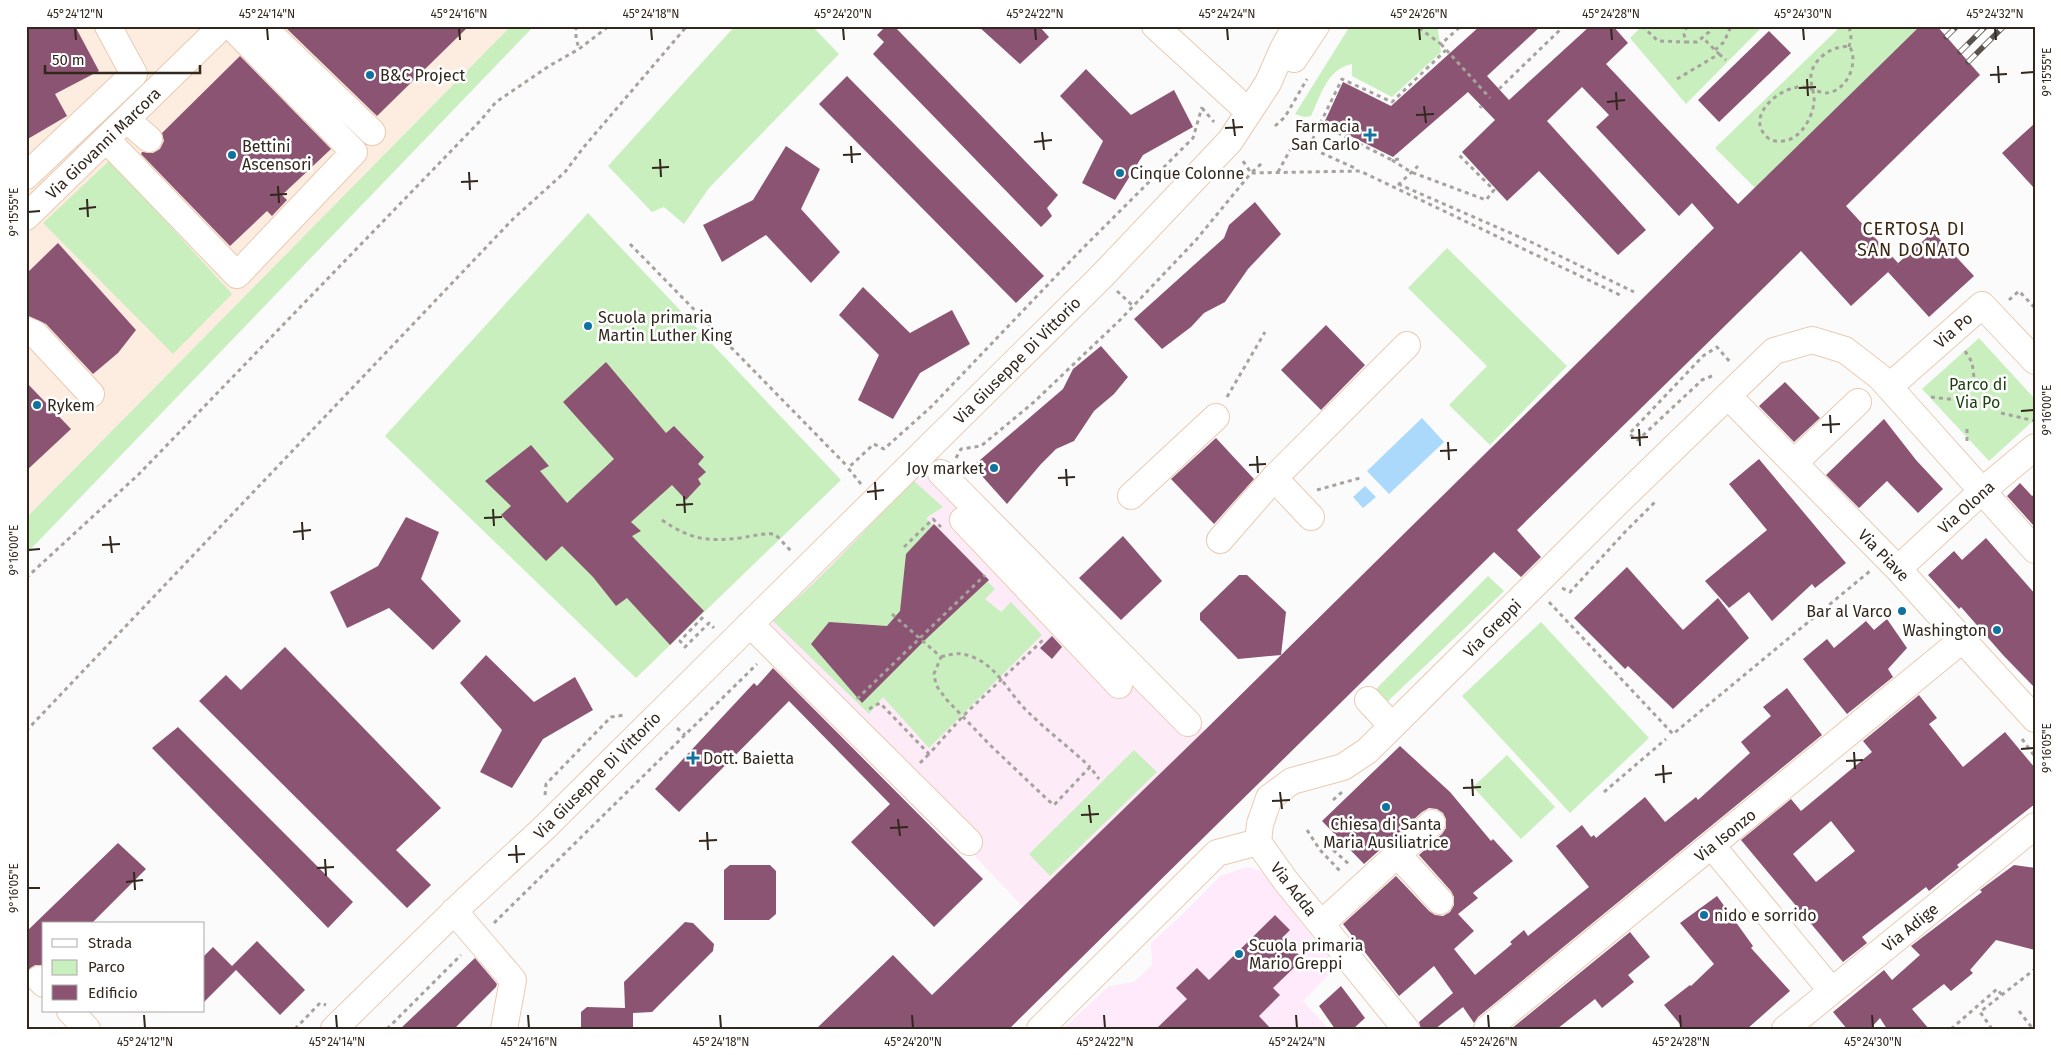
<svg xmlns="http://www.w3.org/2000/svg" width="2061" height="1055" font-family="'Fira Sans',sans-serif">
	<rect width="100%" height="100%" fill="#fbfbfb"/>
	<path fill="#fdebf7" d="M936,455L1205,730L1023,907L760,628Z"/>
	<path fill="#fcede0" d="M26,26H511L26,518Z"/>
	<path fill="#feeafa" d="M1247,867L1261,871L1336,967L1303,1001L1329,1029H1063L1109,986L1134,982L1152,965L1151,943L1183,914L1220,876Z"/>
	<path fill="#c9efbf" d="M511,26H534L26,554V518Z
		M735,26H812L839,54L709,188L684,224L664,207L652,212L608,166Z
		M1350,26H1439L1438,30L1441,52L1392,97L1352,76V64C1327,69 1321,95 1311,116L1304,117L1295,114Z
		M1642,26H1763L1686,104L1630,38Z
		M1838,26H1920L1755,188L1715,148L1839,28Z
		M110,160L232,294L173,354L43,223Z
		M588,213L841,480L636,678L385,436Z
		M1447,248L1567,366L1490,445L1449,405L1487,366L1408,288Z
		M1979,338L2035,399V419L1989,461L1922,389Z
		M914,481L943,507L926,518L995,589L985,599L1001,612L1011,602L1042,635L929,748L883,697L869,714L772,620C824,578 866,527 914,481Z
		M1488,576L1504,591L1387,702L1376,689Z
		M1541,622L1649,738L1570,813L1462,696Z
		M1134,750L1157,772L1050,876L1029,854Z
		M1507,755L1555,807L1521,839L1473,787Z"/>
	<path fill="#aad9fb" d="M1422,418L1444,442L1389,494L1367,471Z
		M1365,486L1376,497L1363,508L1353,497Z"/>
	<path fill="#8c5473" fill-rule="evenodd" d="M26,26H75L99,71L55,94L67,116L26,140Z
		M284,26H469L377,116Z
		M886,26H894L1058,195L1047,208L1052,216L1041,227L873,54L884,42L877,35Z
		M978,26H1039L1049,37L1020,64Z
		M1480,26H1541L1487,76L1509,100L1590,26H1613L1628,43L1606,64L1738,204L1920,26H1937L1980,75L1846,206L1898,263L1851,306L1801,251L1517,530L1541,557L1521,577L1494,552L1009,1029H816L893,955L932,995L1205,730L1714,228L1692,203L1679,216L1596,127L1609,115L1582,87L1547,121L1646,230L1618,255L1539,171L1507,201L1462,152L1495,120L1468,92L1393,157L1324,123L1343,82L1391,106Z
		M1769,31L1791,53L1719,122L1698,100Z
		M240,56L331,149L282,195L287,200L272,216L267,211L230,246L141,154L142,152L153,153L160,149L164,141L162,133Z
		M1086,69L1131,115L1174,90L1193,127L1143,155L1115,200L1082,183L1103,141L1060,96Z
		M847,76L1044,276L1016,303L819,104Z
		M2035,123V189L2002,153Z
		M786,146L820,169L801,209L840,252L811,283L766,235L722,262L703,225L753,200Z
		M1255,202L1281,234L1248,269L1225,302L1204,313L1191,327L1162,349L1134,319L1224,238L1229,225Z
		M1933,232L1974,276L1929,317L1888,272Z
		M58,243L136,330L118,353L93,374L46,324L26,315V274Z
		M863,287L910,333L952,310L970,344L920,373L893,419L858,400L879,355L839,315Z
		M1326,325L1365,365L1321,410L1281,370Z
		M1101,346L1128,377L1114,394L1094,411L1074,441L1056,449L1041,464L1007,504L973,466L1063,389L1073,369Z
		M606,362L666,433L674,426L704,457L698,464L706,472L698,479L701,484L686,500L672,485L631,522L641,531L632,536L704,611L670,645L627,598L616,606L593,577L562,546L546,561L501,515L511,506L485,481L531,445L549,466L540,471L567,503L614,459L563,402Z
		M26,382L71,429L26,471Z
		M1785,382L1820,418L1794,442L1759,406Z
		M1884,419L1916,460L1943,489L1918,513L1887,481L1859,508L1826,475Z
		M1216,438L1254,479L1214,524L1171,479Z
		M1759,459L1846,563L1815,588L1812,584L1772,621L1749,592L1729,608L1705,581L1767,530L1729,484Z
		M2020,483L2032,496L2035,494V527L2007,496Z
		M406,517L439,532L421,579L461,621L433,650L389,608L347,628L330,592L378,566Z
		M934,524L989,580L925,640L862,703L811,644L829,622L887,626L900,611L906,554Z
		M1123,536L1162,581L1121,620L1079,578Z
		M1986,538L2035,594V688L2003,655L1961,607L1959,609L1928,575L1954,551L1962,560Z
		M1627,567L1683,630L1718,598L1749,638L1673,709L1628,666L1625,669L1574,618Z
		M1239,575H1247L1286,612L1281,655L1238,659L1200,620V613Z
		M1887,619L1907,648L1888,669L1893,677L1847,714L1803,659L1827,639L1834,648L1866,621L1874,630Z
		M1052,636L1062,647L1052,659L1040,648Z
		M285,647L441,808L396,850L431,885L407,908L199,701L226,675L241,690Z
		M486,655L534,702L575,677L593,710L543,739L512,788L480,772L502,730L460,683Z
		M773,668L983,879L934,927L851,842L890,804L789,701L679,812L655,789L754,683L757,686Z
		M1787,688L1822,735L1478,1017L1474,1023L1463,1007L1435,1029H1421L1419,1022L1453,993L1434,966L1399,996L1343,924L1396,876L1429,911L1435,915L1443,916L1450,912L1454,905V897L1451,891L1419,855L1442,834L1446,828V819L1443,813L1437,809L1429,808L1422,812L1364,864L1322,821L1400,746L1450,792L1491,841L1493,839L1513,861L1473,893L1478,898L1458,914L1474,931L1454,949L1475,975L1512,944L1510,942L1524,930L1528,936L1589,887L1556,846L1582,825L1591,837L1594,835L1596,838L1645,797L1665,822L1696,797L1698,800L1750,753L1741,742L1771,716L1763,707Z
		M1919,695L1937,718L1929,724L1963,767L2005,732L2035,768V804L1957,865L1959,867L1929,891L1926,887L1862,937L1867,943L1843,962L1741,840L1791,799L1801,811L1872,752L1863,741ZM1831,821L1855,851L1816,882L1793,854Z
		M178,727L353,902L328,928L152,748Z
		M118,843L146,869L91,924H44V965H35L26,972V932Z
		M730,865H770L776,871V914L769,920H724V870Z
		M2014,865L2035,868V950L1996,940L1970,970L1973,973L1951,991L1944,984L1912,1009L1929,1029H1887L1880,1018L1870,1029H1847L1833,1012L1884,970L1892,980L1920,955L1911,946L1982,892L1980,890Z
		M1717,896L1753,946L1751,948L1790,991L1747,1029H1684L1664,1005L1690,985L1691,986L1714,964L1680,923Z
		M1275,915L1290,930L1282,938L1303,959L1273,988L1280,995L1259,1016L1271,1029H1156L1187,999L1176,988L1197,968L1209,980Z
		M685,922L693,923L714,944L713,951L652,1012L633,1013V1029H581V1012L587,1007L625,1008L624,982Z
		M1630,932L1650,957L1628,975L1634,982L1602,1008L1595,999L1557,1029H1511Z
		M257,941L305,990L280,1015L236,970L204,1002V956L213,947L232,966Z
		M475,958L497,984L496,987L454,1029H400Z
		M1341,986L1365,1018L1353,1029H1335L1319,1006Z"/>
	<g fill="none" stroke-linecap="round" stroke-linejoin="round">
		<g stroke="#e9cbb2" stroke-width="28">
			<path id="minor" d="M265,26L267,31L372,132
				M1155,26L1249,112
				M1294,59L1316,26
				M127,120L149,139
				M107,140L237,275L354,152L231,26
				M26,176L134,74L108,26
				M26,217L222,26
				M26,330L35,334L91,394
				M1889,387L1982,305L2035,361
				M1729,397L1898,569L2035,719
				M1794,463L1858,402
				M941,473L1188,723
				M1274,478L1311,517
				M1131,496L1216,417
				M963,520L1119,685
				M1220,540L1274,478L1407,345
				M1898,569L1982,491L2035,447
				M750,624L969,842
				M1368,700L1392,726
				M1258,842L1260,824L1269,798L1292,781L1343,767L1367,751L1619,501L1774,351L1812,340L1845,350L1880,377L2035,550
				M1258,842L1285,880L1406,1029
				M1712,846L1831,990
				M1398,855L1440,901
				M454,911L513,980L504,1029
				M1321,924L1432,823
				M39,979L44,984
				M70,1011L87,1029
				M334,1029L464,902L542,830L1101,277L1230,141L1268,83L1283,49L1296,26
				M1040,1029L1217,853L1258,842
				M1487,1029L1962,640
				M1785,1029L2035,826"/>
		</g>
		<path stroke="#a7a29e" stroke-width="3" stroke-dasharray="4 4" stroke-linecap="butt" d="M576,26V38L579,49
			M1642,26L1658,41L1686,42
			M1687,26L1684,34L1686,42H1697L1709,32L1711,26
			M1419,28L1441,44L1461,26
			M1441,44L1490,98
			M1849,47L1851,37L1849,26
			M1715,50L1724,42L1731,26
			M1719,54L1726,60
			M1677,79L1719,54L1703,38
			M1499,89L1564,26
			M1814,90C1811,89 1806,87 1803,87C1782,85 1745,115 1766,136C1770,141 1777,142 1783,141C1800,140 1813,117 1814,102C1815,93 1810,84 1811,75C1813,58 1835,44 1850,47C1859,64 1846,92 1826,93C1822,93 1818,91 1814,90
			M1202,108L1214,122
			M1480,108L1481,106
			M1275,126L1285,117L1307,79
			M1309,147L1320,124
			M1399,159L1392,160L1320,124L1342,79L1392,102L1446,50
			M1392,160L1411,172L1486,200L1494,190L1458,154
			M1243,161L1251,173L1262,163
			M1278,172L1295,141L1357,169
			M1398,184L1531,242L1634,292
			M1398,185L1418,166
			M630,244L848,467
			M1117,291L1133,306
			M2009,300L2019,291L2035,308
			M1965,351L1972,362L1974,377
			M1712,376L1702,380L1638,440L1629,434L1703,356L1717,347L1731,363
			M1227,397L1265,332
			M1931,397L1957,400
			M2001,413L2035,421
			M1967,441V426
			M956,458L961,449L981,446L1034,402L1121,319L1196,240L1251,173L1360,171L1620,295
			M861,484L848,468L874,444L884,449L932,406L1080,251L1193,138L1202,107
			M1317,490L1360,478
			M662,520C690,539 706,542 740,538C754,536 761,533 775,534L792,552
			M904,547L933,519L941,527
			M26,578L139,474L481,120L496,102L549,66L579,49L609,26
			M1562,588L1570,592L1625,532L1655,502
			M1549,602L1673,734L1870,571
			M892,614L941,657L934,674L936,685L946,699L990,745L1049,801L1054,805L1090,767L1099,779
			M703,617L680,641L685,647L709,623L714,628
			M941,657C954,653 962,652 975,658C998,668 1009,693 1026,710C1046,730 1069,747 1090,767
			M857,699L985,575
			M869,709L880,703L929,754L963,716L1044,639
			M677,728L685,735
			M26,731L513,219L565,172L583,148L687,26
			M2022,739L2035,757
			M920,763L929,754
			M1604,792L1666,739
			M545,795L546,784L611,717L625,715
			M1333,800L1342,792
			M1307,830L1320,850L1342,873
			M1335,838L1329,843L1332,849L1350,865
			M494,923L757,664
			M2019,1011L2033,1029
			M295,1029L320,1003L326,1005
			M387,1029L461,955
			M1951,1029L1997,989L2002,995
			M1992,1029L1980,1012L2035,969"/>
		<use href="#minor" stroke="#fff" stroke-width="26"/>
		<g stroke="#5b534b" stroke-width="5.5">
			<path id="rail" d="M1946,37L1957,26
				M1960,52L1986,26
				M1968,62L2004,26"/>
		</g>
		<use href="#rail" stroke="#fff" stroke-width="4" stroke-dasharray="11" stroke-linecap="butt"/>
	</g>
	<path fill="none" stroke="#32271d" stroke-width="2" d="M75,28L76,40M267,28L268,40M459,28L460,40M651,28L652,40M843,28L844,40M1035,28L1036,40M1227,28L1228,40M1419,28L1420,40M1611,28L1612,40M1803,28L1804,40M1995,28L1996,40M1998,66L1999,83M2021,73L2034,72M1990,75L2007,74M1807,79L1808,96M1799,88L1816,87M1616,92L1617,110M1607,102L1625,100M1424,106L1426,123M1416,115L1434,114M1233,119L1235,136M1225,128L1243,127M1042,132L1044,150M1034,142L1052,140M851,146L852,163M843,155L861,154M660,159L661,177M652,168L669,167M469,172L470,190M461,182L478,181M278,186L279,203M270,195L287,194M87,199L88,217M79,209L96,207M28,212L40,211M2021,411L2034,410M1830,415L1831,433M1822,425L1840,424M1639,429L1640,446M1631,438L1648,437M1448,442L1449,460M1440,451L1457,450M1257,456L1258,473M1249,465L1266,464M1066,469L1067,486M1058,478L1075,477M875,482L876,500M867,492L884,490M684,496L685,513M676,505L693,504M493,509L494,526M484,518L502,517M302,522L303,540M293,532L311,530M110,536L112,553M102,545L120,544M28,550L40,549M2021,749L2034,748M1854,752L1855,769M1846,761L1863,760M1663,765L1664,783M1655,775L1672,773M1472,779L1473,796M1463,788L1481,787M1280,792L1282,809M1272,801L1290,800M1089,805L1091,823M1081,815L1099,814M898,819L900,836M890,828L908,827M707,832L708,850M699,841L717,840M516,845L517,863M508,855L525,854M325,859L326,876M317,868L334,867M134,872L135,890M126,882L143,880M28,888H40M144,1015L145,1028M336,1015L337,1028M528,1015L529,1028M720,1015L721,1028M912,1015L913,1028M1104,1015L1105,1028M1296,1015L1297,1028M1488,1015L1489,1028M1680,1015L1681,1028M1872,1015L1873,1028"/>
	<g fill="#0f729f" stroke="#fff" stroke-width="2">
		<circle cx="370" cy="75" r="5"/>
		<path d="M1367.5 127.5h5v5h5v5h-5v5h-5v-5h-5v-5h5z"/>
		<circle cx="232" cy="155" r="5"/>
		<circle cx="1120" cy="173" r="5"/>
		<circle cx="588" cy="326" r="5"/>
		<circle cx="37" cy="405" r="5"/>
		<circle cx="994" cy="468" r="5"/>
		<circle cx="1902" cy="611" r="5"/>
		<circle cx="1997" cy="630" r="5"/>
		<path d="M690.5 750.5h5v5h5v5h-5v5h-5v-5h-5v-5h5z"/>
		<circle cx="1386" cy="807" r="5"/>
		<circle cx="1704" cy="915" r="5"/>
		<circle cx="1239" cy="954" r="5"/>
	</g>
	<g text-anchor="middle" stroke-width="5" stroke-linejoin="round" paint-order="stroke">
		<g font-size="16" fill="#32271d" stroke="#fff" text-anchor="start">
			<text x="380" y="81">B&amp;C Project</text>
			<text x="1360" y="132" text-anchor="end">Farmacia<tspan x="1360" dy="18">San Carlo</tspan></text>
			<text x="242" y="152">Bettini<tspan x="242" dy="18">Ascensori</tspan></text>
			<text x="1130" y="179">Cinque Colonne</text>
			<text x="598" y="323">Scuola primaria<tspan x="598" dy="18">Martin Luther King</tspan></text>
			<text x="47" y="411">Rykem</text>
			<text x="984" y="474" text-anchor="end">Joy market</text>
			<text x="1892" y="617" text-anchor="end">Bar al Varco</text>
			<text x="1987" y="636" text-anchor="end">Washington</text>
			<text x="703" y="764">Dott. Baietta</text>
			<text x="1386" y="830" text-anchor="middle">Chiesa di Santa<tspan x="1386" dy="18">Maria Ausiliatrice</tspan></text>
			<text x="1714" y="921">nido e sorrido</text>
			<text x="1249" y="951">Scuola primaria<tspan x="1249" dy="18">Mario Greppi</tspan></text>
		</g>
		<g font-size="16" fill="#32271d" stroke="#fff">
			<text transform="translate(103 143) rotate(-44)" y="6">Via Giovanni Marcora</text>
			<text transform="translate(1953 330) rotate(-41)" y="6">Via Po</text>
			<text transform="translate(1017 360) rotate(-45)" y="6">Via Giuseppe Di Vittorio</text>
			<text transform="translate(1966 507) rotate(-42)" y="6">Via Olona</text>
			<text transform="translate(1884 555) rotate(46)" y="6">Via Piave</text>
			<text transform="translate(1492 628) rotate(-45)" y="6">Via Greppi</text>
			<text transform="translate(597 775) rotate(-45)" y="6">Via Giuseppe Di Vittorio</text>
			<text transform="translate(1725 835) rotate(-39)" y="6">Via Isonzo</text>
			<text transform="translate(1294 889) rotate(52)" y="6">Via Adda</text>
			<text transform="translate(1910 927) rotate(-39)" y="6">Via Adige</text>
		</g>
		<g font-size="16" fill="#1a420d" stroke="#fff">
			<text x="1978" y="390">Parco di<tspan x="1978" dy="18">Via Po</tspan></text>
		</g>
		<g font-size="18" letter-spacing="1" fill="#3d2611" stroke="#fff">
			<text x="1914" y="235">CERTOSA DI<tspan x="1914" dy="21">SAN DONATO</tspan></text>
		</g>
	</g>
	<rect width="2061" height="1055" fill="none" stroke="#ffffff" stroke-width="55"/>
	<rect x="42" y="922" width="162" height="90" fill="#ffffff" stroke="#ada9a5"/>
	<rect x="52" y="939" width="25" height="8" fill="#ffffff" stroke="#ada9a5"/>
	<text x="88" y="948" font-size="15" fill="#32271d">Strada</text>
	<rect x="52" y="960" width="25" height="15" fill="#c9efbf" stroke="#ada9a5"/>
	<text x="88" y="972" font-size="15" fill="#32271d">Parco</text>
	<rect x="52" y="985" width="25" height="15" fill="#8c5473" stroke="#ada9a5"/>
	<text x="88" y="998" font-size="15" fill="#32271d">Edificio</text>
	<path d="M45 65v8h155v-8" fill="none" stroke="#32271d" stroke-width="2.5"/>
	<text x="52" y="65" font-size="15" fill="#32271d" stroke="#ffffff" stroke-width="4" paint-order="stroke">50 m</text>
	<rect x="28" y="28" width="2006" height="1000" fill="none" stroke="#32271d" stroke-width="2"/>
	<g font-size="12" text-anchor="middle" fill="#32271d">
		<text x="75" y="18">45°24'12"N</text>
		<text x="267" y="18">45°24'14"N</text>
		<text x="459" y="18">45°24'16"N</text>
		<text x="651" y="18">45°24'18"N</text>
		<text x="843" y="18">45°24'20"N</text>
		<text x="1035" y="18">45°24'22"N</text>
		<text x="1227" y="18">45°24'24"N</text>
		<text x="1419" y="18">45°24'26"N</text>
		<text x="1611" y="18">45°24'28"N</text>
		<text x="1803" y="18">45°24'30"N</text>
		<text x="1995" y="18">45°24'32"N</text>
		<text transform="translate(2047 72) rotate(-90)" y="4">9°15'55"E</text>
		<text transform="translate(14 212) rotate(-90)" y="4">9°15'55"E</text>
		<text transform="translate(2047 410) rotate(-90)" y="4">9°16'00"E</text>
		<text transform="translate(14 550) rotate(-90)" y="4">9°16'00"E</text>
		<text transform="translate(2047 748) rotate(-90)" y="4">9°16'05"E</text>
		<text transform="translate(14 888) rotate(-90)" y="4">9°16'05"E</text>
		<text x="145" y="1046">45°24'12"N</text>
		<text x="337" y="1046">45°24'14"N</text>
		<text x="529" y="1046">45°24'16"N</text>
		<text x="721" y="1046">45°24'18"N</text>
		<text x="913" y="1046">45°24'20"N</text>
		<text x="1105" y="1046">45°24'22"N</text>
		<text x="1297" y="1046">45°24'24"N</text>
		<text x="1489" y="1046">45°24'26"N</text>
		<text x="1681" y="1046">45°24'28"N</text>
		<text x="1873" y="1046">45°24'30"N</text>
	</g>
</svg>
